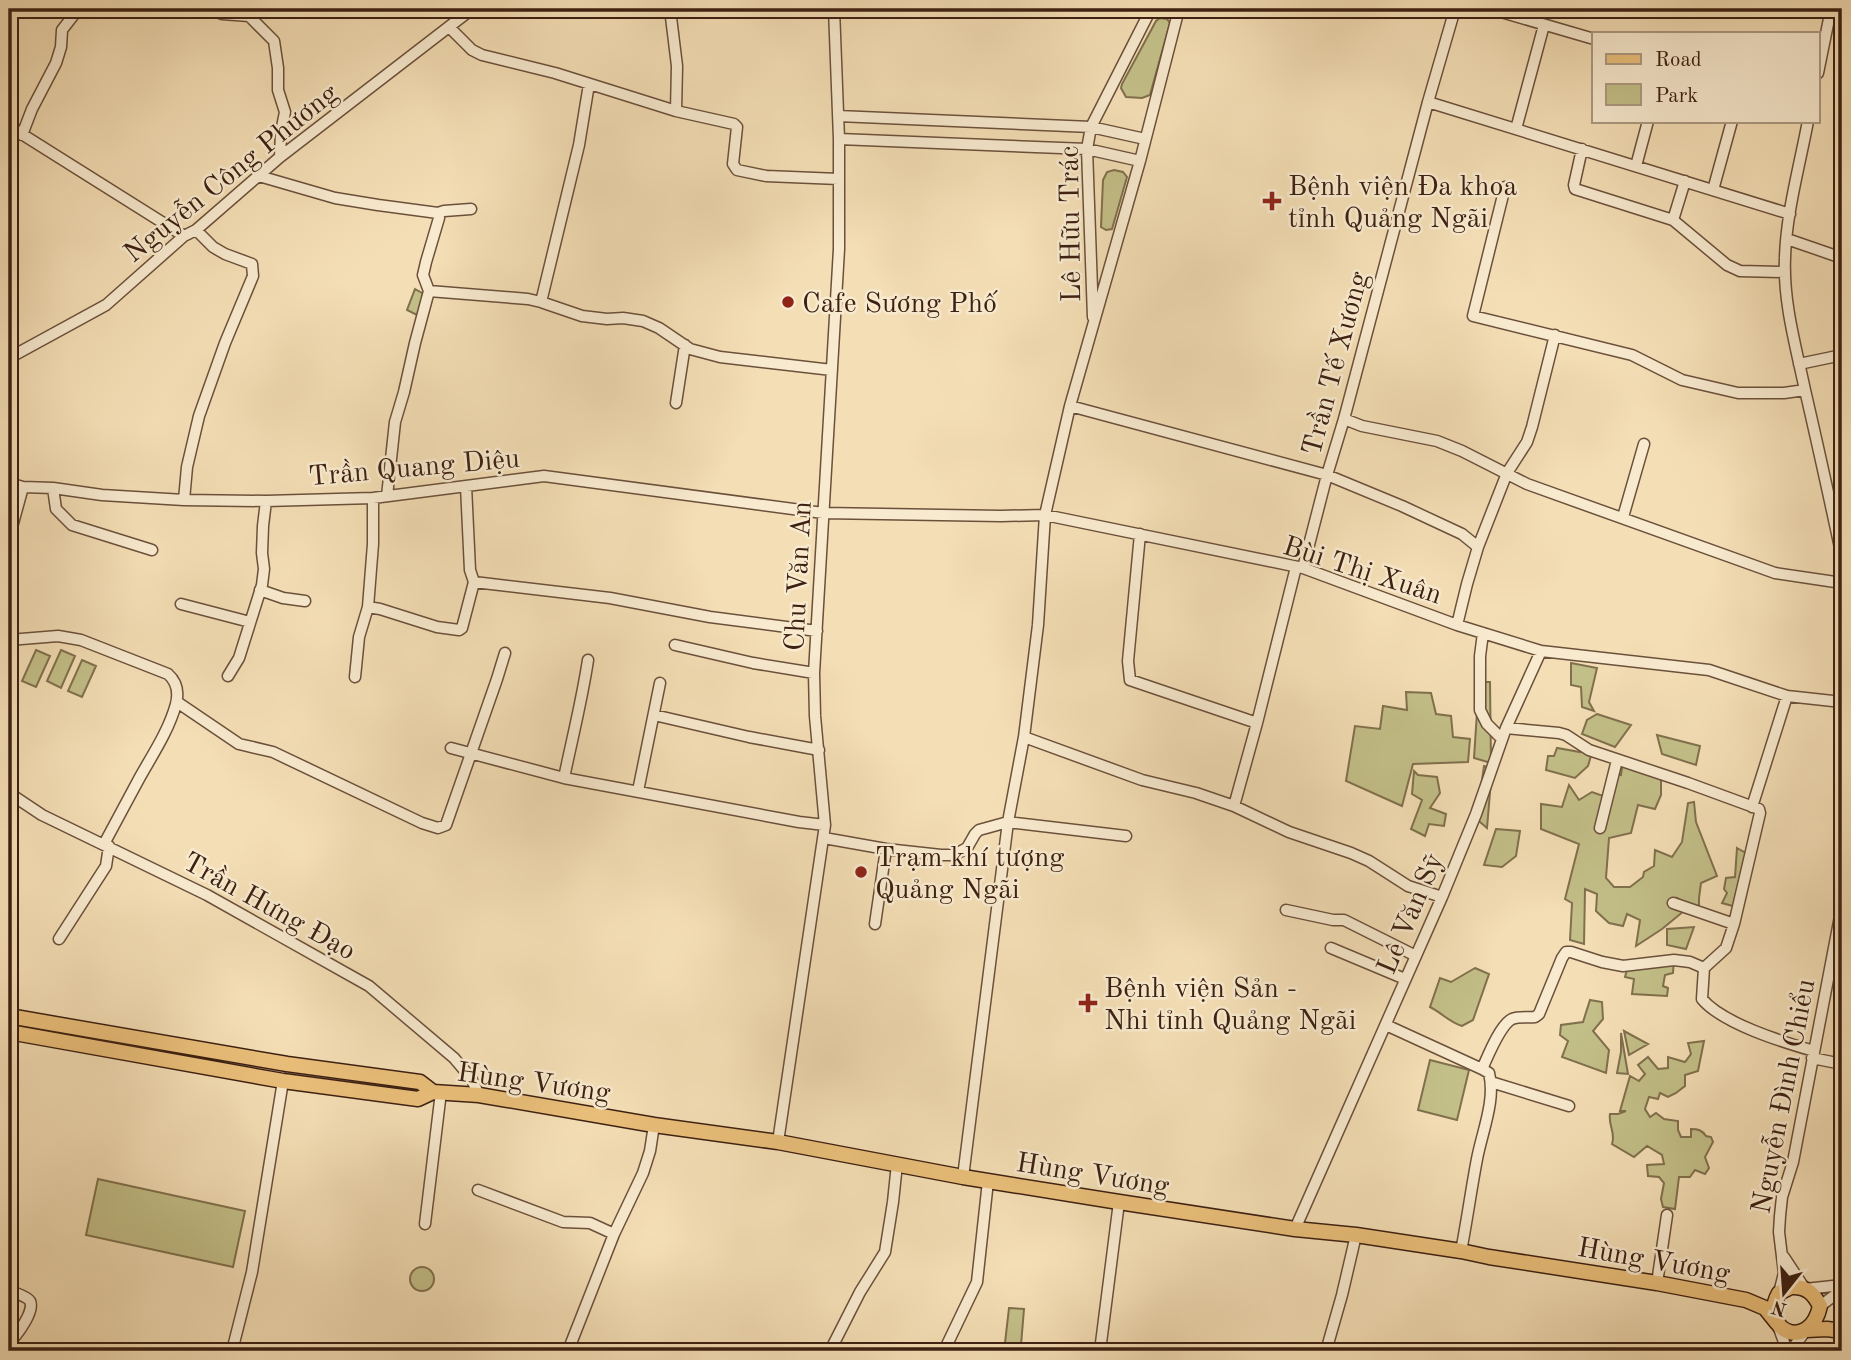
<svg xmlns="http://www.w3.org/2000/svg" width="1851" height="1360" font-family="'Old Standard TT',serif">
	<rect width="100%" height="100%" fill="#f4deb5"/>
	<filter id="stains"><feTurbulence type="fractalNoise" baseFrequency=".00286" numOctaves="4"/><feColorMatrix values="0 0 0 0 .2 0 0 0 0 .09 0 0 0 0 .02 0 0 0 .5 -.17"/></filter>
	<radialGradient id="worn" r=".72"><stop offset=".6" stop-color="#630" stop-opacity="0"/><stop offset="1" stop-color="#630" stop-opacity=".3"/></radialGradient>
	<path fill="#c3bf88" stroke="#80704d" stroke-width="2" d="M1160,18L1167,19L1170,23L1150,95L1142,98L1126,97L1121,88L1122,84L1156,21Z
		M1114,170L1123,172L1127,177L1112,229L1106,230L1101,227L1103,180L1107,172Z
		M415,289L431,298L421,317L407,310Z
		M36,650L50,656L36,687L22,681Z
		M61,650L75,656L61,688L47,681Z
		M82,660L96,666L82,697L68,691Z
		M1571,663L1597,668L1589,702L1594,711L1582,707L1581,687L1571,685Z
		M1479,682H1490L1491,763L1474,758Z
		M1406,692L1431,693L1436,714L1451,716L1453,737L1470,739L1468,762L1413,764L1402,806L1346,781L1355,726L1380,729L1383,706L1407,710Z
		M1597,714L1631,725L1615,747L1582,734L1587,720Z
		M1657,735L1700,746L1696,765L1662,754Z
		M1582,744L1593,749L1588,766L1575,778L1546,770L1548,756H1554L1557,748L1580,752Z
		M1623,761L1661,771V795L1655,809L1638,805L1631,833L1609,838L1606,878L1614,887H1630L1643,877L1644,872L1654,866L1655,850L1672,857L1682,842L1688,803L1694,802L1696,822L1717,876L1701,883L1699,898V911L1677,898L1674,905L1684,911L1662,929L1636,946L1640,920L1627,914L1623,926L1609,923L1596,911L1597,894L1585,889L1584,944L1570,940L1572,903L1565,899L1579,844L1541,829V804L1562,807L1569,785L1579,800L1592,792L1603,796L1611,773L1621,775Z
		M1484,766L1492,769L1487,828L1473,816L1479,801Z
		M1414,771L1418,775L1437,777L1440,793L1430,808L1446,814L1444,826L1429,824L1425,836L1411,829L1422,800L1412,794Z
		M1496,829L1520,831L1516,856L1502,867L1484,865Z
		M1737,848L1753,857L1740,908L1722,903L1727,893L1724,889L1726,878L1735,877Z
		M1694,927L1686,949L1667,945V929Z
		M1674,958L1673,973L1665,975L1663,986L1668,988L1667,996L1632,994L1634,979L1625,977L1628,966Z
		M1475,968L1489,974L1473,1020L1462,1026C1449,1022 1442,1013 1430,1007L1440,978L1451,982Z
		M1590,1000L1602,1002L1603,1019L1593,1031L1609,1050L1606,1073L1562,1057L1568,1041L1560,1035L1561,1025L1583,1022Z
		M1624,1031L1648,1044L1629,1055Z
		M1621,1033L1628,1074L1617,1073L1621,1052Z
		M1704,1041L1698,1071L1685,1075V1086L1676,1093L1668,1097L1660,1093L1658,1099L1649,1097L1645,1109L1650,1117L1656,1113L1664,1119L1678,1121V1130L1681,1137H1691V1129C1698,1129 1702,1130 1706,1136L1711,1137L1713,1142L1705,1157L1709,1168L1705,1174L1695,1170L1690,1177H1679L1675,1209L1663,1207L1661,1199L1664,1183L1659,1177L1648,1176L1647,1165L1664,1164L1662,1155L1647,1146L1634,1157L1612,1144C1616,1132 1608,1126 1610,1114H1618L1626,1111H1620L1630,1076L1639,1081L1645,1074L1638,1065L1648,1057L1658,1069L1668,1068V1057L1685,1062L1691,1054L1688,1043Z
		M1430,1060L1469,1070L1457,1120L1418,1110Z
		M98,1179L245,1211L233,1267L86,1235Z
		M410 1279a12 12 0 1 1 24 0a12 12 0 1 1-24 0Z
		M1009,1308L1024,1309L1021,1345L1005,1343Z"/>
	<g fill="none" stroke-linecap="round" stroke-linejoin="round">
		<g stroke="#6b503b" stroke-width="13">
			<path id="minor" d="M209,9L222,14L249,16L274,41L278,68V90L285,112L281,132L280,157
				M670,9L677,66L676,111
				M1491,9L1594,39
				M449,27L472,50L482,55L555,73L676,111L734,124L737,127L733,164L737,170L766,176L839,179
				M1818,73L1831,9
				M1428,102L1790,214
				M838,116L1091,127L1145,139
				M1808,121C1800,164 1786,214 1785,258C1783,302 1796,347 1805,390C1818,446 1830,501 1842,557
				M9,126L184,236
				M1516,129L1544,25
				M22,135L32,109L56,63L61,47L62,30L76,12L82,9
				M839,139L1087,149L1140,161
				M1582,149L1574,185L1575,189L1673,220L1727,265L1740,271L1785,272
				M1636,166L1648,121
				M259,176L335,198L378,205L438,213L439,218L426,262L423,275L429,291L528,299L541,302L582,316L607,319L623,318L643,321L659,328L690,349L720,357L832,370
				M1505,187L1473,316L1632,355L1682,380L1738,393H1784L1805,390
				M1713,190L1732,121
				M438,213L444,211L471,209
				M1673,220L1685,181
				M1787,239L1842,258
				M541,302L579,145L589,84
				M1093,317L1087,149L1091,127L1151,9
				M9,358L106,305L184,236L196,230L280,157L472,9
				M1799,364L1842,355
				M676,403L685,345
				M1070,406L1327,475L1402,506L1462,534L1478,547
				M1344,419L1362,426L1437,441L1462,451L1527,484L1775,573L1842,583
				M9,483L23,487L53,488L102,495L184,500L266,501L373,498L544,476L823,513L1001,516L1045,515L1303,568L1457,625L1541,651L1709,670L1787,696L1842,702
				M466,486L470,570L474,582L610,598L710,617L817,631
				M53,488L56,509L72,525L152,550
				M387,496L395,422L404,392L415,343L429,291
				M184,500L187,467L199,416L225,343L253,276L252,264L225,254L213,247L196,230
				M1623,517L1644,444
				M1140,534L1128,661L1130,680L1257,723
				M9,538L23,487
				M1303,568L1327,475L1344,419L1428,102L1455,9
				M260,590L283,598L305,601
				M181,604L250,622
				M368,607L380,609L437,627L459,630L462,628L474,582
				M1457,625L1467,584L1478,547L1507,473L1527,442L1532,427L1555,335
				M1483,633L1480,656V710L1487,724L1502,739
				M9,640L58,636L81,640L168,674C177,682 179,692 176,704C169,730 153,754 140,777C128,799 116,822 104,844
				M675,645L753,663L814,673
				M228,676L239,658L262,585L264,569L262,553L263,526L266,501
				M355,677L359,637L368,607L373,544V498
				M177,702L239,744L273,752L422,823L438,828L446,825L497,679L505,653
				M654,715L749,737L819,750
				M1506,728L1559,733L1566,735L1589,750L1688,783L1759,809L1760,813L1734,924L1726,948L1704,968
				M1024,737L1142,780L1196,793L1234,806L1289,832L1351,853L1369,861L1408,886L1442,897
				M451,748L564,778L799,822L825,825
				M564,778C572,739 582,700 588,660
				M638,791L660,683
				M9,793L42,815L207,895L369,986L454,1058L471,1078L479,1095
				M1234,806L1257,723L1296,567
				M1752,807L1787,696
				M1600,828L1617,760
				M824,838L886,849L941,855H954L967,848L975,834L979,830L1008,822L1126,836
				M1673,903L1734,924
				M1286,910L1333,920H1344L1416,956
				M875,924L886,849
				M59,939L106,866L109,846
				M1331,948L1405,979
				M1386,1025L1482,1069
				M1812,1058L1842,1064
				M1491,1082L1569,1106
				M778,1142L825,825L815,716L814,673L839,249V139L834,9
				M963,1177L1008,822L1024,737L1038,625L1045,515L1070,406L1140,161L1179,9
				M478,1190L563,1222L590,1223L614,1234
				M425,1224L441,1092
				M1295,1229L1442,897L1476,814L1506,728L1541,651
				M1461,1251C1467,1221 1471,1190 1477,1159C1482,1132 1496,1100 1489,1073L1482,1069C1488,1056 1500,1025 1512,1019C1519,1016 1528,1018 1535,1017L1539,1014L1562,958L1566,952H1571L1602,962L1623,966L1674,960L1690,962L1704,968L1702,999C1723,1024 1783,1042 1814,1051
				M1784,1257L1805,1289L1842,1285
				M1657,1283L1667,1215
				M9,1290C14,1293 27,1296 30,1301C35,1311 17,1336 9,1342
				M1779,1293L1784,1273L1779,1232L1780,1216L1782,1197L1793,1162L1842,906
				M1820,1306L1842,1290
				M1777,1323L1784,1342L1783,1351
				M232,1351L252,1272L283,1081
				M568,1351L614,1234L643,1173L650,1151L654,1125
				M830,1351L860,1292L885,1252L893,1202L897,1164
				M944,1351L977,1282L988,1181
				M1100,1351L1119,1202
				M1326,1351L1342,1295L1356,1235
				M1791,1351L1806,1330"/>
		</g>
		<g stroke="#3d2012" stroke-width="17">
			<path id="major" d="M9,1016L287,1064L420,1082L433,1092
				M9,1032L283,1081L418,1099L433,1092L479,1095L654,1125L778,1142L963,1177L1119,1202L1295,1229L1356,1235L1461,1251L1489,1257L1657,1283L1746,1300L1765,1308L1777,1323
				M1791,1287C1807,1286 1814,1294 1820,1306C1810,1353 1758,1331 1779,1293Z
				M1806,1330L1827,1329L1842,1331"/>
		</g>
		<use href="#minor" stroke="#f8eacf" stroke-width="10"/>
		<use href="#major" stroke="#eabf7a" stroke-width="14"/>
	</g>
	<g fill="#8f2418" stroke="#f8eacf" stroke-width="2.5">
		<path d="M1268.5 190.5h7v7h7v7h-7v7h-7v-7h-7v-7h7z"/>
		<circle cx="788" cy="302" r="7"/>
		<circle cx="861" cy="872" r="7"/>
		<path d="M1084.5 992.5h7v7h7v7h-7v7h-7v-7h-7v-7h7z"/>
	</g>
	<g text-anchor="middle" stroke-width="5" stroke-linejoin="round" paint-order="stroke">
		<g font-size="28" fill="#3d2012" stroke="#f8eacf">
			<text transform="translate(230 172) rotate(-39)" y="10">Nguyễn Công Phương</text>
			<text transform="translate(1069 224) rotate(-91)" y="10">Lê Hữu Trác</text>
			<text transform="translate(1334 363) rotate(-75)" y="10">Trần Tế Xương</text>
			<text transform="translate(414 466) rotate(-5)" y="10">Trần Quang Diệu</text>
			<text transform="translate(1363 569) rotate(18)" y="10">Bùi Thị Xuân</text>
			<text transform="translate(797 576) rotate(-87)" y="10">Chu Văn An</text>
			<text transform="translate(270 905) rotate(29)" y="10">Trần Hưng Đạo</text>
			<text transform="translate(1409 913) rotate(-67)" y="10">Lê Văn Sỹ</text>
			<text transform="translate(534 1081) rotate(8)" y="10">Hùng Vương</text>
			<text transform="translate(1782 1096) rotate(-79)" y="10">Nguyễn Đình Chiểu</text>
			<text transform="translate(1093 1173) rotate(9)" y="10">Hùng Vương</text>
			<text transform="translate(1654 1259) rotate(10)" y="10">Hùng Vương</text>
		</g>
		<g font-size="28" fill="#3d2012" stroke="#f8eacf" text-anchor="start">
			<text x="1288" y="195">Bệnh viện Đa khoa<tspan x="1288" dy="32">tỉnh Quảng Ngãi</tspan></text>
			<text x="802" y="312">Cafe Sương Phố</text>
			<text x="875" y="866">Trạm khí tượng<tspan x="875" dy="32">Quảng Ngãi</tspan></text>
			<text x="1104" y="997">Bệnh viện Sản -<tspan x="1104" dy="32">Nhi tỉnh Quảng Ngãi</tspan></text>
		</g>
	</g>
	<rect width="1851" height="1360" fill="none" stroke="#f4deb5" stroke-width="35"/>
	<rect x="10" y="10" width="1830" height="1339" fill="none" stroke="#3d2012" stroke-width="3.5"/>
	<rect x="18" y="18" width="1816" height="1325" fill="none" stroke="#3d2012" stroke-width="2"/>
	<rect x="1592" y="32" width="228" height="91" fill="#f8eacf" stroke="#ad9983" stroke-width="2"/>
	<rect x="1606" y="54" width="35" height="10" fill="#eabf7a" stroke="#ad9983" stroke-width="2"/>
	<text x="1655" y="66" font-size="21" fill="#3d2012">Road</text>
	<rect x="1606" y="84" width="35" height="21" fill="#c3bf88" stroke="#ad9983" stroke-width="2"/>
	<text x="1655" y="102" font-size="21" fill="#3d2012">Park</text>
	<g transform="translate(1784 1293) rotate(197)" stroke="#f8eacf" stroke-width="5" paint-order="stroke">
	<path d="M0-5L12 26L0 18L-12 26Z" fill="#3d2012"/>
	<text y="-10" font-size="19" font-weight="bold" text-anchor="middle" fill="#3d2012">N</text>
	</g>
	<rect width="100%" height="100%" filter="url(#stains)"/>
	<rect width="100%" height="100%" fill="url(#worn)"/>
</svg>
